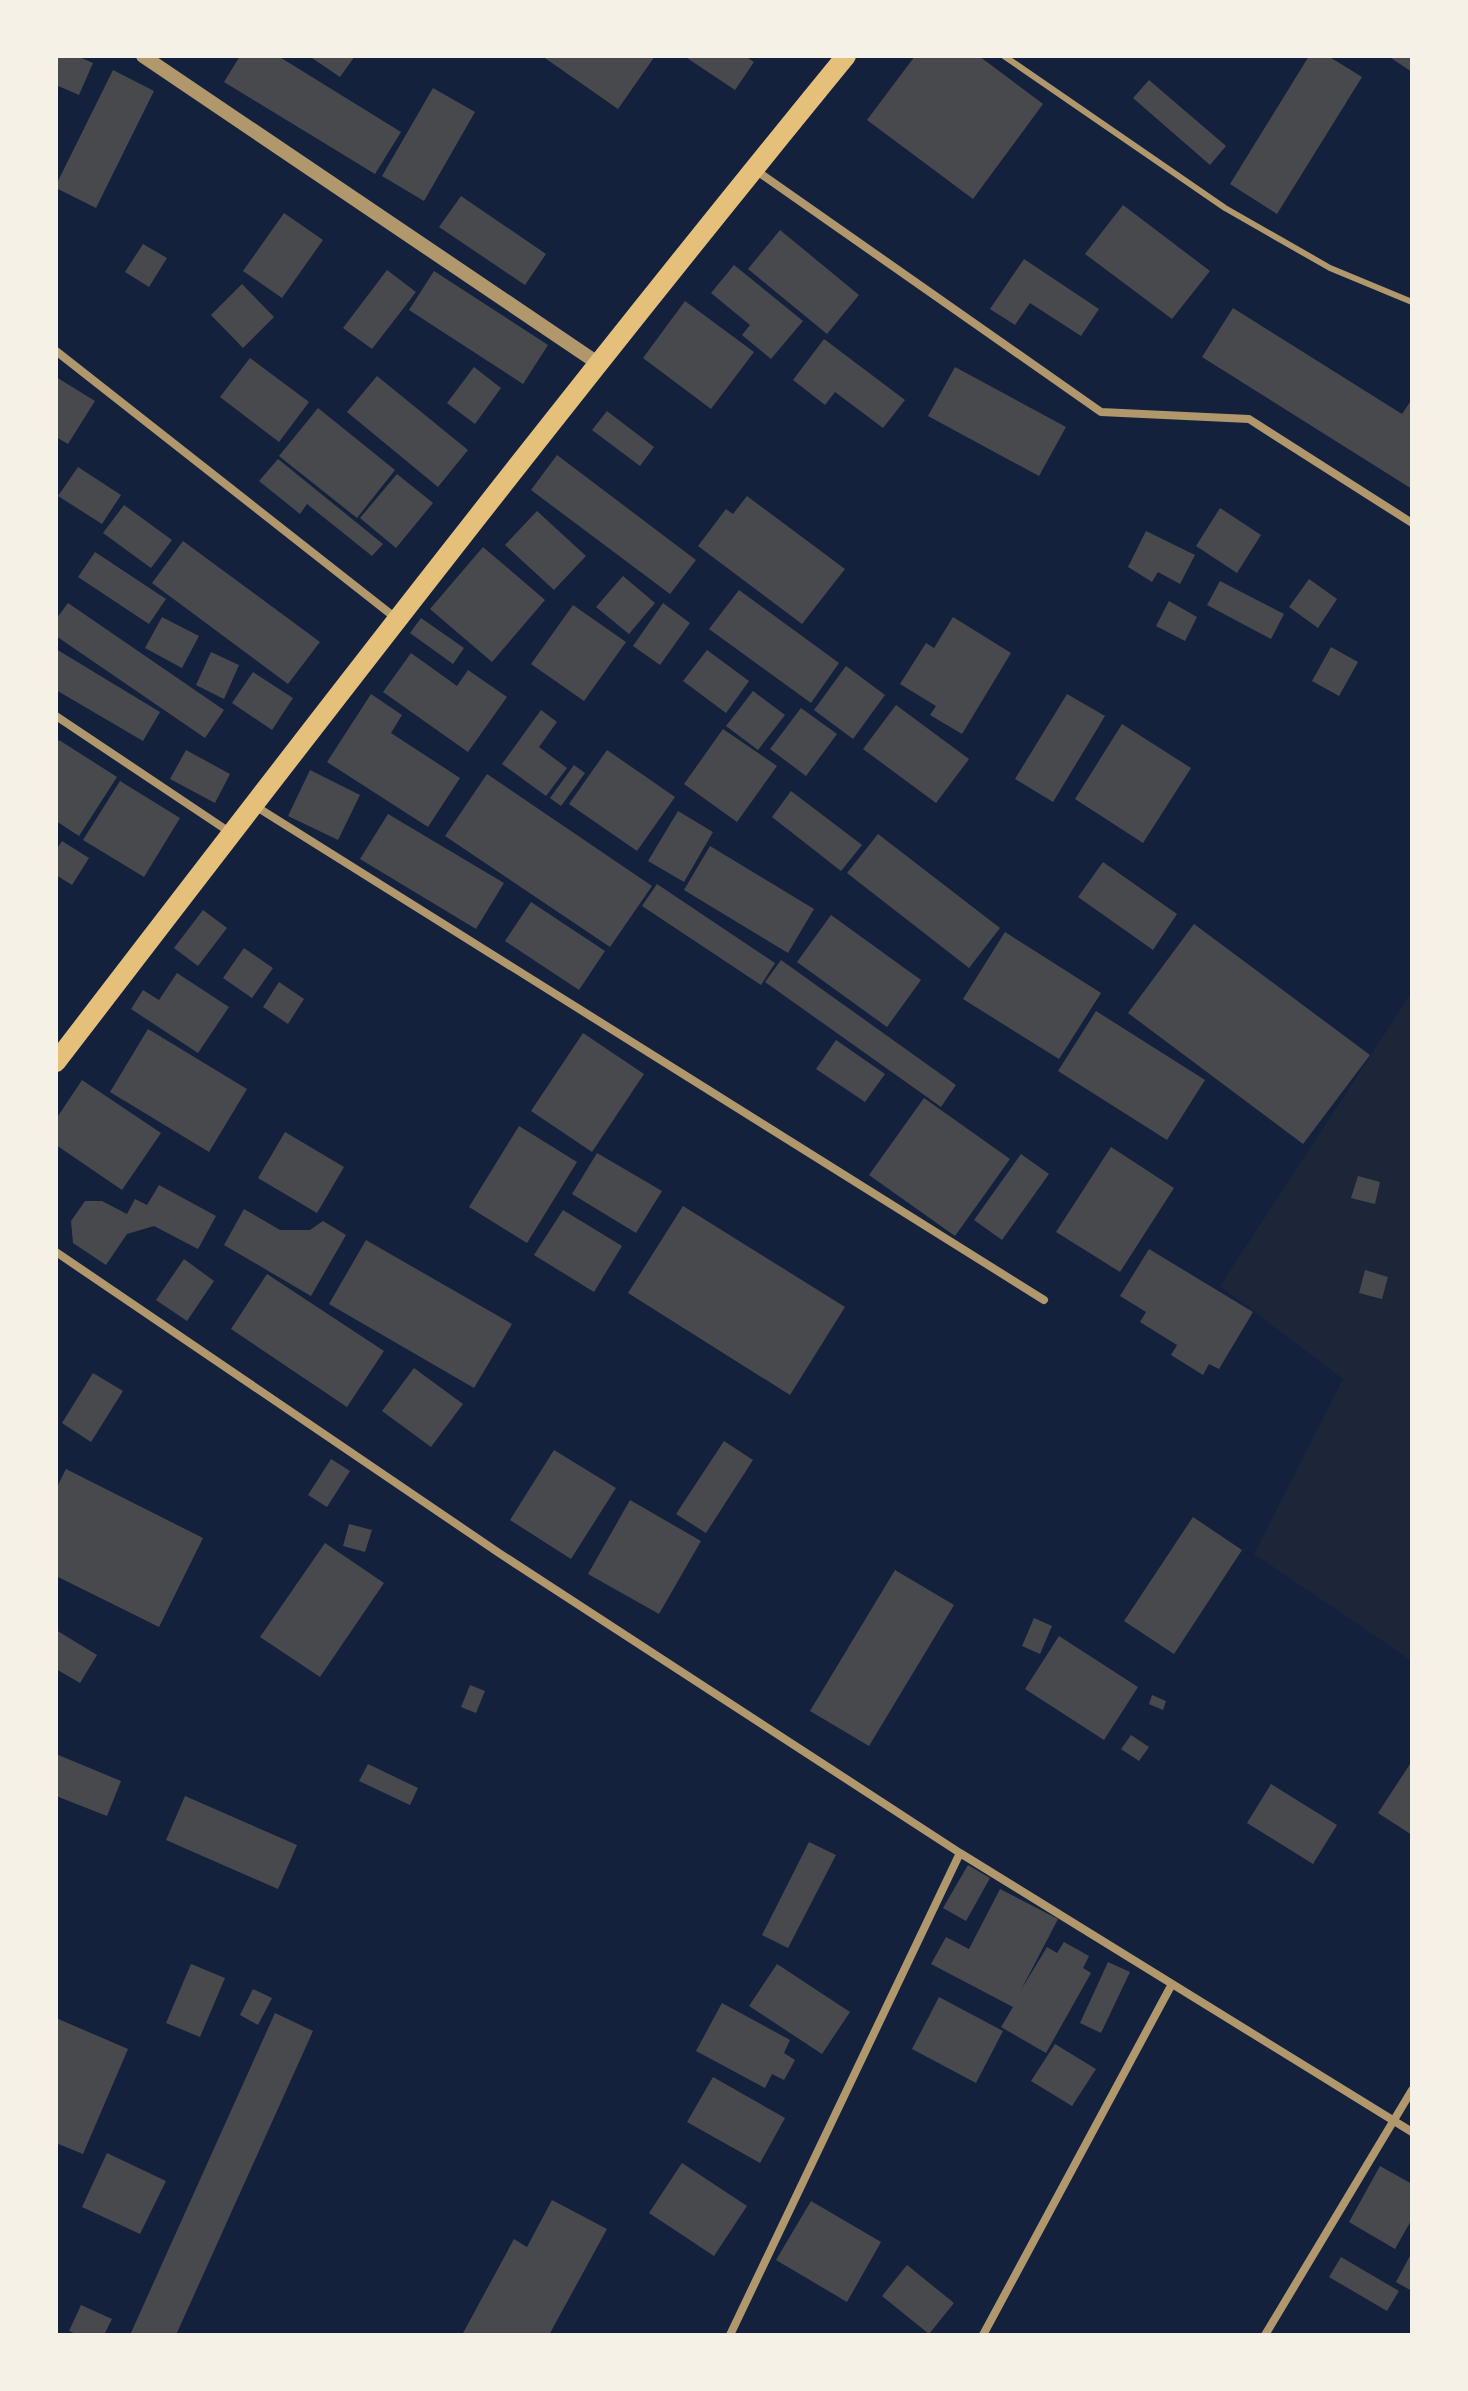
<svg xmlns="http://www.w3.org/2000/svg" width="1468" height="2391" font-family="'Golos Text',sans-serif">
	<rect width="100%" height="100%" fill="#14213d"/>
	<path fill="#1d2539" d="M1412,992V1661L1254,1554L1343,1379L1220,1286Z"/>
	<path fill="#48494c" d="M56,56H77L93,63L79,95L56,85Z
		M240,56H278L401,132L375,174L224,82Z
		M309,56H355L340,77Z
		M542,56H655L618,109Z
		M684,56H745L754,62L735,90Z
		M915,56H979L1043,104L973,199L867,120Z
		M1309,56H1328L1362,77L1277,214L1230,184Z
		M1388,56H1412V72Z
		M113,70L154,91L96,208L56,188V185Z
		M1149,80L1226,146L1210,165L1133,98Z
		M433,88L475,112L424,201L382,176Z
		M461,196L546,254L525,285L439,227Z
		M1123,205L1210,271L1172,319L1085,254Z
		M284,213L323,240L282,298L243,271Z
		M780,230L859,295L827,334L748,269Z
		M143,244L167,258L149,287L125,272Z
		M1024,259L1099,309L1081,336L1030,303L1015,325L990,309Z
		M734,265L803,321L771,359L742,335L750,325L711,293Z
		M387,270L416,292L372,349L343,328Z
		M434,271L548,345L523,384L409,310Z
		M242,284L274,317L243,348L211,315Z
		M685,301L754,352L711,409L643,358Z
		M1233,308L1402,414L1412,399V489L1202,357Z
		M824,339L905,400L883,428L835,392L825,405L793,380Z
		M250,358L309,402L279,442L220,397Z
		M474,367L501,388L475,424L447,403Z
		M955,367L1066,427L1039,476L928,416Z
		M377,376L468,450L438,487L347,412Z
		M56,377L95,401L68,444L56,437Z
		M318,408L395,470L357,518L279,456Z
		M607,411L654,447L640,466L592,430Z
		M557,455L696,560L670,594L531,490Z
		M278,459L383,544L372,556L307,504L300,514L259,481Z
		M78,467L121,495L102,524L58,496Z
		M397,474L433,503L396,548L360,518Z
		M747,496L845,569L802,624L698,546L726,509L733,514Z
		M124,505L172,540L151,568L103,533Z
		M1220,508L1261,535L1237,573L1196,546Z
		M537,511L586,556L554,590L505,545Z
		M1146,531L1195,555L1180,584L1158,572L1152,582L1128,567Z
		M183,541L320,642L288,684L152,583Z
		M483,547L545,600L492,662L430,609Z
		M95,552L166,599L149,624L78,577Z
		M623,576L655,603L629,634L596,607Z
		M1309,579L1337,599L1318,628L1289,607Z
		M1220,581L1284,614L1271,639L1207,605Z
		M739,590L839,663L811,703L709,629Z
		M1169,601L1197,617L1185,641L1156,626Z
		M68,603L224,710L205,738L56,636V619Z
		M663,603L690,623L660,665L633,646Z
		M573,605L626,642L584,701L531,664Z
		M162,617L199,636L182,668L145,648Z
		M953,617L1011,653L962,734L930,715L936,706L900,684L926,643L934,648Z
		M421,618L464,648L453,664L410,633Z
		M1331,647L1358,662L1339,696L1312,681Z
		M56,649L160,712L143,741L56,690Z
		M707,650L749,681L726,713L683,681Z
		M211,652L239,665L224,699L196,685Z
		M411,653L457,686L468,670L507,697L468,752L383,692Z
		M846,666L885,695L853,739L814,710Z
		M253,672L293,698L272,730L232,703Z
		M753,691L785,715L758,750L726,726Z
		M371,694L402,715L391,733L460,778L428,827L327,762Z
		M1067,694L1105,716L1053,802L1015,779Z
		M896,705L969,759L936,803L863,749Z
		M801,708L837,734L806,776L770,749Z
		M541,710L557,722L539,747L567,768L546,796L502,764Z
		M1122,724L1191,768L1143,843L1075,799Z
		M723,729L777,766L737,822L684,784Z
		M59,740L117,777L79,836L56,821V745Z
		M186,750L230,774L215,803L170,779Z
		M607,750L675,797L637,851L569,804Z
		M574,765L585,773L561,806L550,798Z
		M310,770L360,795L338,840L288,816Z
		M487,774L652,886L610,947L445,836Z
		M120,781L180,818L144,877L83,840Z
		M791,791L862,845L841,871L772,817Z
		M678,811L713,832L684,882L648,861Z
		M388,814L504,883L476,929L360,859Z
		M878,834L1000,928L969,968L847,873Z
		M62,841L89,858L72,885L56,875V850Z
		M710,846L814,909L788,953L684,890Z
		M1103,862L1177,914L1153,950L1078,897Z
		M657,884L775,963L761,985L642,906Z
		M531,902L605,951L579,990L505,941Z
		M203,910L227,928L198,966L174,948Z
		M831,915L921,980L887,1027L797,962Z
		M1194,924L1370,1055L1303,1144L1128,1013Z
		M1005,932L1101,993L1059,1059L963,999Z
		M244,948L273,968L252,998L223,978Z
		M781,960L956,1085L941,1107L765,982Z
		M177,973L229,1007L198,1053L131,1009L143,990L159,1000Z
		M279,982L304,999L288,1024L263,1007Z
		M1096,1011L1205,1080L1167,1140L1058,1071Z
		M148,1029L247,1089L209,1152L110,1092Z
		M583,1033L644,1074L592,1152L531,1111Z
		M836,1040L885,1074L865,1102L816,1069Z
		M82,1080L161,1133L122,1190L56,1145V1119Z
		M924,1098L1010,1159L955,1236L869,1175Z
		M519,1126L577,1162L527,1243L469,1207Z
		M285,1132L344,1167L317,1213L258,1178Z
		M1111,1147L1174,1188L1120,1272L1056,1232Z
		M597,1153L662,1191L636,1233L572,1194Z
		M1021,1154L1049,1174L1002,1240L974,1220Z
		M1358,1176L1380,1182L1375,1204L1351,1198Z
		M159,1185L216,1216L198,1249L154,1226L127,1234L106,1265L73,1243L71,1221L85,1201H102L127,1214L135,1199L147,1205Z
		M683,1206L845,1307L790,1395L628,1293Z
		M244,1209L280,1230H310L323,1221L346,1235L311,1296L224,1245Z
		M563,1210L622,1246L594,1292L534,1255Z
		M366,1240L512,1324L474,1388L329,1304Z
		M1149,1249L1253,1312L1219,1369L1209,1364L1203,1375L1171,1355L1177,1345L1140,1322L1146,1312L1120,1296Z
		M184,1259L214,1281L187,1321L156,1300Z
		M1365,1270L1388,1277L1382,1299L1359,1293Z
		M267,1274L384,1351L347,1407L231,1329Z
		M414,1368L463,1404L431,1447L382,1411Z
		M93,1373L123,1391L91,1442L62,1423Z
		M724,1441L753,1460L706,1533L676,1514Z
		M554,1450L616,1488L571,1559L510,1520Z
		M331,1459L350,1471L327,1507L308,1495Z
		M66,1469L203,1538L159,1627L56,1576V1489Z
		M630,1500L701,1541L659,1614L588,1574Z
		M1193,1517L1242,1550L1174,1654L1124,1621Z
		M349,1524L372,1530L365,1552L343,1546Z
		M325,1543L384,1583L320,1677L260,1637Z
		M895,1570L954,1605L869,1746L810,1711Z
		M1034,1618L1052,1626L1040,1654L1022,1646Z
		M56,1630L97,1655L80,1683L56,1669Z
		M1059,1636L1138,1687L1104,1740L1025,1689Z
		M470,1685L485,1691L476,1713L461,1707Z
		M1152,1695L1166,1701L1163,1710L1149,1704Z
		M1131,1735L1149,1747L1139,1761L1121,1749Z
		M56,1754L121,1781L107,1816L56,1796Z
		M1412,1761V1835L1378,1813Z
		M368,1764L418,1788L410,1805L359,1781Z
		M1271,1784L1337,1825L1313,1864L1247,1823Z
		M185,1796L297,1845L278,1889L166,1840Z
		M809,1842L836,1855L788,1948L762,1935Z
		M968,1865L990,1878L966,1921L943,1908Z
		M1000,1889L1058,1919L1021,1990L1047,1947L1057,1953L1064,1942L1089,1956L1083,1968L1091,1973L1046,2053L1001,2027L1013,2007L931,1964L946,1937L969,1949Z
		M1108,1962L1130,1972L1101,2033L1080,2023Z
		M191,1964L225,1978L200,2037L166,2023Z
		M777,1964L850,2012L822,2054L749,2006Z
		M253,1989L272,1998L258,2025L240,2015Z
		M939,1997L1003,2031L976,2083L912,2049Z
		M722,2003L790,2040L784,2053L795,2060L784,2080L772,2074L765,2088L696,2051Z
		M275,2013L313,2031L176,2335H130Z
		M56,2018L128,2049L83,2154L56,2143Z
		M1055,2044L1096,2069L1072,2106L1031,2081Z
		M713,2077L785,2118L760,2163L687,2122Z
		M107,2153L166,2181L140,2234L82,2207Z
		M682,2163L747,2206L714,2256L649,2213Z
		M1380,2166L1412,2184V2219L1395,2249L1349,2222Z
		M552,2200L607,2229L549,2335H462L514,2239L527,2247Z
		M811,2201L881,2242L847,2302L776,2260Z
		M1412,2252V2291L1396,2282Z
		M1341,2257L1399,2291L1387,2311L1329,2277Z
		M907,2265L954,2303L929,2334L882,2296Z
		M81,2305L112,2319L104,2335H78L69,2331Z"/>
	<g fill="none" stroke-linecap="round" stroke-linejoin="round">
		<path stroke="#b1986c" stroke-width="6" d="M1004,56L1225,208L1330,268L1412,302"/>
		<path stroke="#b1986c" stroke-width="8" d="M754,169L1101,412L1249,419L1412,523
			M56,351L397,619
			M56,716L231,833
			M255,806L1044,1300
			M56,1252L499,1553L960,1853L1412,2132
			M730,2335L960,1853
			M983,2335L1172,1984
			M1265,2335L1412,2090"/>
		<path stroke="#b1986c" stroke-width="14" d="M143,56L599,364"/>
		<path stroke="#e5c07b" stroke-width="20" d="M56,1062C315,724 576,386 846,56"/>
	</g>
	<rect width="1468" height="2391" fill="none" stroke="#f6f1e7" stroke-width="116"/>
</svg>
